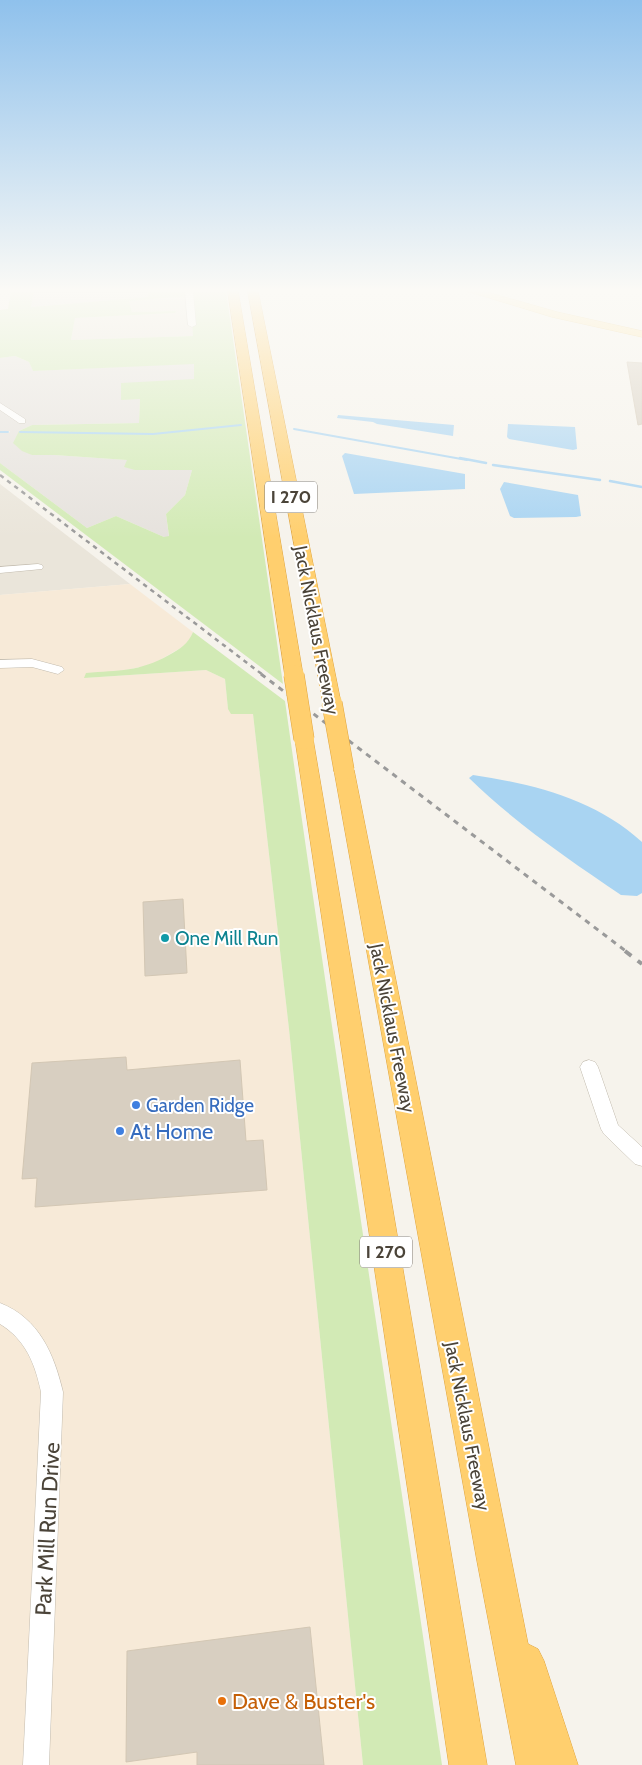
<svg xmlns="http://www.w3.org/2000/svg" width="642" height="1765" font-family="Cabin,sans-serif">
	<rect width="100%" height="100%" fill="#f6f3ec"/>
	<path fill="#eae5da" d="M191,295L193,336L71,340L75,318L175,313V311L132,312L129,301Z
		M0,484L130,584L0,595Z"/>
	<path fill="#f7ead8" d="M130,584L193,632L190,639L184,646L151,665L84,678L206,670L225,679L228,709L253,714L289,1029L363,1765H0V595Z"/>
	<path fill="#e6e2dd" d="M34,291H148V297L31,307Z
		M15,356L29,362L33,371L194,363V380L140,399L139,423L32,425L19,431L32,455H54L128,460L135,470H192L185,495L166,514L169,537H164L116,516L87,528L0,463V433H9L10,431H0V358Z"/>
	<path fill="#d2eab5" d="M11,291H34L31,307L148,297V291H187L188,296L129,301L132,312L176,311L175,313L75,318L71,340L193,336L190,291H226L283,684L0,470V463L87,528L116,516L164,537L169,536L166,514L185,495L192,470H135L124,467L127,460L54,455H32L22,451L13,443L19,431L32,425L139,423L140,399L121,400V383L194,379V364L33,371L29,362L15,356L0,358V310L8,309Z
		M193,632L285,701C335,1056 390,1410 442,1765H363L289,1029L253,714H231L228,709L225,679L206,670L84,678L86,673C119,670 139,672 169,655C180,649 188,644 193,632Z"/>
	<path fill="#a9d4f2" d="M338,415L454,425L453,436L377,424L373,422L337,418Z
		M508,424L575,427L577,449L573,450L509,439L507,437Z
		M345,453L465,474V489L354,494L342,456Z
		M504,482L578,495L581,516L576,517L514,518L510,516L500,489Z
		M473,775C534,784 595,799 642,842V893L637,896L621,895C568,859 515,823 469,778Z"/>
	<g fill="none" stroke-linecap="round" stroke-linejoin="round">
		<path stroke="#a9d4f2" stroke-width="2" d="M294,429L467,460
			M0,432H8
			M20,432L153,434L241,425"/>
		<path stroke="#a9d4f2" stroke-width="2.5" d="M460,458L486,463
			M493,465L600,480
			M610,481L642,487"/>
	</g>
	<path fill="#d8cfc1" stroke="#d3c7b4" d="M627,362L642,363V424L638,425Z
		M183,899L187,973L145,976L143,902Z
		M126,1057L127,1070L240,1060L246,1141L263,1140L267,1190L35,1207L37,1178L22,1179L32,1063Z
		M310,1627L324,1765H197V1752L126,1762L127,1651Z"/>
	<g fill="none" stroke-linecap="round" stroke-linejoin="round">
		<g stroke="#c2bbae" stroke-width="1">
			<path id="minor" d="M185,291H193L196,325L192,327L188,325Z
				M0,403L25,419V423H19L0,410Z
				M38,564L42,565L43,567L42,569L0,573V567Z
				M32,659L62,667L64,670L58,674L32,667L0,668V660Z
				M589,1060L595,1062L598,1067L618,1125L642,1147V1166L635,1164L604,1134L601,1129L580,1067L583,1062Z
				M0,1303C39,1318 54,1354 63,1392L49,1765H23L41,1392C35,1364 26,1340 0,1324Z"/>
		</g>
		<g stroke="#e6c16a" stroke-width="1">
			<path id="major" d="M467,291H483L557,312L642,331V337L552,317Z"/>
		</g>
		<g stroke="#e0a43c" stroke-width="1">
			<path id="highway" d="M228,291H238L303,675L300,679L294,680L288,679L285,675Z
				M248,291H258L341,703L338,707L332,708L326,707L323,703Z
				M304,733L311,735L313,739L487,1765H449L295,739L297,735Z
				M344,764L351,766L354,770L528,1644L538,1649L544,1661L578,1765H516L477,1561L334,770L337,766Z"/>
		</g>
		<use href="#minor" fill="#fff" fill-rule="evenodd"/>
		<use href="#major" fill="#ffe39c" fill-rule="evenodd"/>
		<use href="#highway" fill="#ffcf6e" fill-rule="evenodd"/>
		<path stroke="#9a9a9a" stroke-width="2.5" stroke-dasharray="4.5 4.5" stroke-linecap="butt" d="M0,475L263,675"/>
		<path stroke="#9a9a9a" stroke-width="3" stroke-dasharray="5.5 5.5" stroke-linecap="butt" d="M261,674L627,952"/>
		<path stroke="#9a9a9a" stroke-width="4" stroke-dasharray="8 8" stroke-linecap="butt" d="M625,951L642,964"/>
		<g stroke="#e0a43c" stroke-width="21" stroke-linecap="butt">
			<path id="highway-bridge" d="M294,675L304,739
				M332,703L344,770"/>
		</g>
		<use href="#highway-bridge" stroke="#ffcf6e" stroke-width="20"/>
	</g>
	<linearGradient id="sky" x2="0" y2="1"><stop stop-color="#8fc1ec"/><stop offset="0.54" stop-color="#fbfaf6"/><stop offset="1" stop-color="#fbfaf6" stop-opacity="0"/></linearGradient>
	<rect width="642" height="538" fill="url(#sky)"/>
	<circle fill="#0f9aa8" stroke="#fff" stroke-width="2" cx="165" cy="938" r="5"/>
	<g fill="#3f7fe0" stroke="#fff" stroke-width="2">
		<circle cx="136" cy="1105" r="5"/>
		<circle cx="120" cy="1131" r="5"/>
	</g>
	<circle fill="#e8710a" stroke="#fff" stroke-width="2" cx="222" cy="1701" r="5"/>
	<g text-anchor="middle" stroke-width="4" stroke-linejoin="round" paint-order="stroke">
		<g fill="#fff" stroke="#817c74" stroke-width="1">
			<rect x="265" y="481.5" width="52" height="31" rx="4"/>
			<rect x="360" y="1236.5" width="52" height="31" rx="4"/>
		</g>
		<g font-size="18" font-weight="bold" fill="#4b4439">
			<text x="291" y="503">I 270</text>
			<text x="386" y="1258">I 270</text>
		</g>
		<g font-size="19" fill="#4b4439" stroke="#fff">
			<text transform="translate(317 630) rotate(79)" y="7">Jack Nicklaus Freeway</text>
			<text transform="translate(393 1028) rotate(79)" y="7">Jack Nicklaus Freeway</text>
			<text transform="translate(468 1426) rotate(79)" y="7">Jack Nicklaus Freeway</text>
		</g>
		<g font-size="19" fill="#0d838f" stroke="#fff" text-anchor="start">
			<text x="175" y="945">One Mill Run</text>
		</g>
		<g font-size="19" fill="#366cbe" stroke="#fff" text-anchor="start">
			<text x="146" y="1112">Garden Ridge</text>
		</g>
		<g font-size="22" fill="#366cbe" stroke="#fff" text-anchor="start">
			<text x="130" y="1139">At Home</text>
		</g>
		<g font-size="22" fill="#4b4439" stroke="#fff">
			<text transform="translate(47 1529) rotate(-87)" y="8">Park Mill Run Drive</text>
		</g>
		<g font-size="22" fill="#c56008" stroke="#fff" text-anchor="start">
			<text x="232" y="1709">Dave &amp; Buster's</text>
		</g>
	</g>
</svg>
